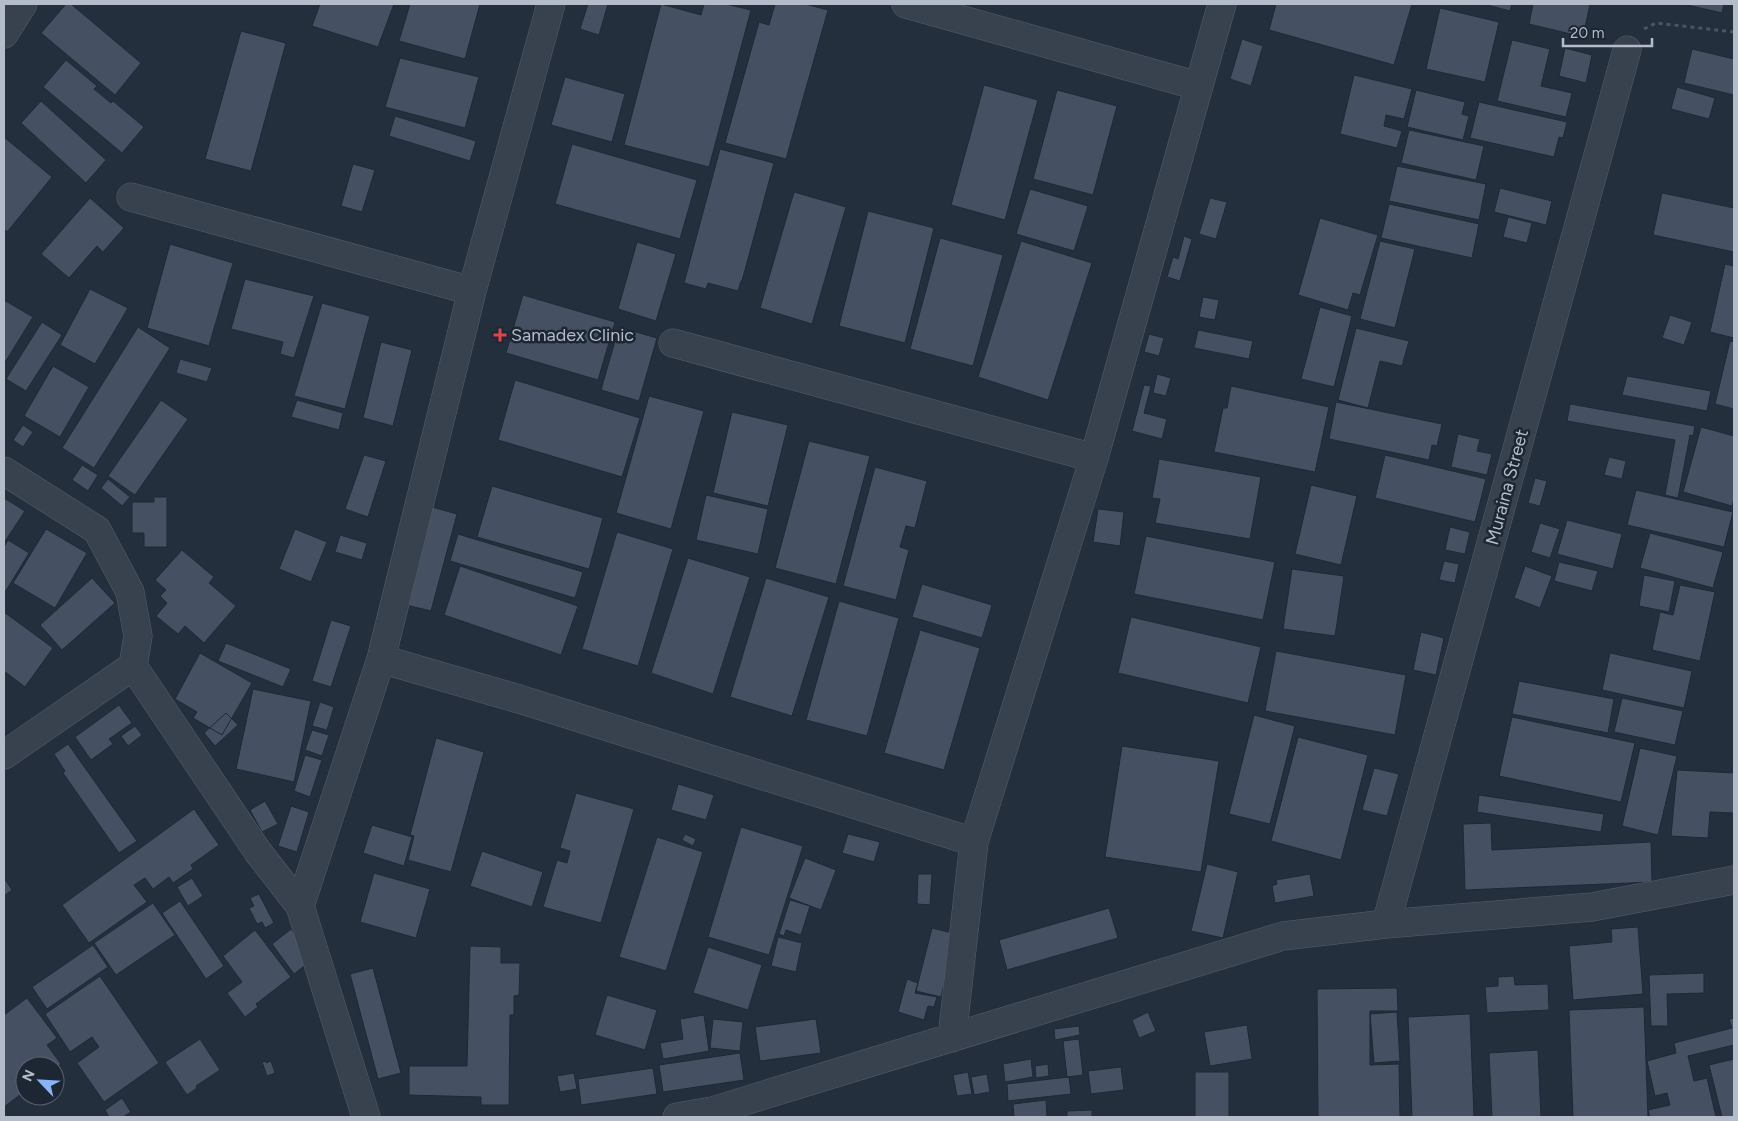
<svg xmlns="http://www.w3.org/2000/svg" width="1738" height="1121" font-family="Figtree,sans-serif">
	<rect width="100%" height="100%" fill="#242f3e"/>
	<path fill="#455162" stroke="#1f2835" d="M66,4H71L141,63L115,95L41,33Z
		M320,4H394L378,47L312,26Z
		M410,4H480L465,59L399,41Z
		M588,4H608L599,35L580,29Z
		M661,4L701,15L704,4H726L751,10L709,167L624,145Z
		M775,4H805L828,10L786,159L725,143L759,22L769,25Z
		M1276,4H1412L1394,65L1269,30Z
		M1483,4H1512L1510,11Z
		M1533,4H1590L1583,37L1529,24Z
		M1683,4H1724L1722,13Z
		M1440,8L1499,22L1485,82L1426,69Z
		M241,31L286,43L251,171L205,159Z
		M1242,39L1263,46L1251,86L1230,79Z
		M1512,40L1550,49L1541,86L1572,93L1566,117L1497,101Z
		M1565,48L1592,55L1586,83L1559,76Z
		M1692,49L1734,59V95L1684,83Z
		M400,58L479,77L465,128L385,107Z
		M66,60L97,86L94,89L111,103L113,101L144,127L122,153L43,87Z
		M1354,75L1412,89L1404,119L1386,115L1384,126L1402,131L1397,148L1340,134Z
		M565,77L625,94L612,142L551,125Z
		M984,85L1038,100L1005,220L951,205Z
		M1677,87L1715,98L1709,119L1671,109Z
		M1057,90L1117,106L1093,195L1033,179Z
		M1416,90L1465,102L1462,114L1469,116L1463,140L1407,127Z
		M41,101L106,160L86,183L21,123Z
		M1479,102L1567,122L1563,138L1559,137L1554,157L1470,138Z
		M395,116L476,141L470,161L389,136Z
		M1409,130L1484,146L1476,180L1401,163Z
		M4,137L52,177L7,232L4,229Z
		M572,144L697,180L680,239L555,204Z
		M720,149L774,163L742,281H741L738,291L708,283L706,289L684,283Z
		M353,164L375,170L362,212L341,206Z
		M1397,166L1486,184L1479,220L1389,201Z
		M1500,188L1552,201L1546,225L1494,212Z
		M1030,189L1088,206L1074,251L1016,234Z
		M794,192L846,207L812,324L760,308Z
		M1662,193L1734,208V252L1653,235Z
		M90,198L124,228L103,252L97,246L69,278L41,254Z
		M1210,198L1227,202L1216,239L1199,234Z
		M1389,204L1479,224L1472,258L1381,238Z
		M868,211L934,228L905,343L839,326Z
		M1508,217L1532,223L1527,243L1503,237Z
		M1320,218L1378,235L1360,295L1353,293L1348,310L1298,295Z
		M1184,236L1192,239L1180,281L1167,277L1173,257L1178,259Z
		M940,238L1003,255L973,366L910,349Z
		M1021,241L1092,263L1048,400L978,377Z
		M1380,241L1415,249L1395,328L1360,319Z
		M637,242L676,254L656,321L618,309Z
		M170,244L233,263L209,346L147,328Z
		M1725,264L1734,266V338L1710,332Z
		M245,279L314,296L294,358L280,354L283,342L231,329Z
		M90,289L128,308L95,364L60,345Z
		M523,295L615,322L598,380L506,353Z
		M1203,297L1219,300L1215,320L1199,317Z
		M4,300L33,317L4,364Z
		M322,303L370,316L345,409L294,396Z
		M1320,307L1352,316L1334,387L1301,379Z
		M1670,315L1692,322L1684,345L1662,338Z
		M42,322L62,335L26,391L6,379Z
		M138,327L170,348L94,468L62,448Z
		M619,327L657,338L639,401L601,390Z
		M1356,328L1409,341L1402,366L1380,361L1368,408L1338,400Z
		M1198,330L1253,341L1249,359L1194,348Z
		M1149,334L1164,338L1159,356L1144,352Z
		M1730,341L1734,342V409L1715,404Z
		M381,342L412,350L393,426L363,418Z
		M180,359L212,368L207,382L176,373Z
		M53,366L89,387L60,437L24,416Z
		M1157,374L1171,378L1166,396L1153,393Z
		M1627,376L1711,391L1707,411L1622,395Z
		M515,380L640,418L622,477L498,440Z
		M1144,385L1151,386L1144,413L1167,419L1162,439L1132,431Z
		M1231,386L1329,407L1315,472L1214,452L1223,408H1227Z
		M649,396L704,411L671,529L616,513Z
		M161,400L188,419L135,495L108,476Z
		M297,400L343,413L339,430L291,417Z
		M1336,402L1442,424L1437,446L1432,445L1429,460L1329,439Z
		M1570,404L1695,426L1693,436L1690,435L1678,498L1665,495L1675,440L1567,421Z
		M732,412L788,425L768,506L713,493Z
		M23,425L33,432L23,447L13,440Z
		M1701,427L1734,436V499L1732,506L1683,492Z
		M1458,434L1480,439L1477,451L1492,454L1487,475L1451,467Z
		M809,441L870,456L836,584L775,568Z
		M364,455L386,461L368,517L345,509Z
		M1385,455L1486,479L1475,522L1375,498Z
		M1609,457L1626,461L1622,479L1604,475Z
		M1159,459L1261,477L1250,539L1155,523L1160,499L1152,498Z
		M82,465L98,475L88,491L72,480Z
		M875,467L927,481L915,528L906,526L900,547L909,550L896,600L843,586Z
		M1535,478L1547,481L1540,506L1528,503Z
		M108,479L130,497L122,506L101,488Z
		M1311,485L1357,496L1341,565L1295,554Z
		M492,486L603,518L589,569L477,537Z
		M1636,490L1733,512L1724,547L1627,525Z
		M706,495L768,509L758,554L696,540Z
		M154,497H167V547H144V533H132V502H154Z
		M4,498L25,511L4,543Z
		M432,507L457,514L431,611L406,605Z
		M1098,509L1124,512L1120,546L1093,542Z
		M1567,520L1622,534L1613,569L1557,554Z
		M1540,523L1560,529L1550,558L1531,552Z
		M1450,527L1470,532L1465,554L1445,550Z
		M46,529L87,553L55,608L13,583Z
		M295,529L327,542L311,582L279,569Z
		M617,532L673,549L638,666L582,649Z
		M1650,533L1723,552L1713,588L1640,568Z
		M458,534L583,572L575,598L450,561Z
		M340,535L367,543L362,560L335,552Z
		M1146,536L1275,562L1263,620L1134,594Z
		M8,540L29,553L4,594V547Z
		M182,550L214,577L209,583L236,606L204,643L185,626L178,634L156,616L167,603L160,596L166,590L155,580Z
		M688,558L750,577L713,694L651,673Z
		M1444,561L1459,564L1455,583L1439,580Z
		M1559,562L1598,571L1592,591L1554,581Z
		M460,566L578,606L561,655L444,615Z
		M1525,566L1552,576L1540,608L1514,598Z
		M1292,569L1344,576L1335,636L1283,629Z
		M1644,575L1675,581L1669,612L1639,606Z
		M92,578L115,603L62,650L40,625Z
		M766,578L829,597L792,716L730,697Z
		M922,584L992,605L982,638L912,617Z
		M1680,585L1715,592L1700,661L1652,650L1660,612L1673,615Z
		M839,601L899,618L867,736L806,720Z
		M4,612L53,648L25,687L4,671Z
		M1131,617L1261,647L1248,703L1118,673Z
		M331,620L351,626L331,687L312,681Z
		M920,630L980,648L944,770L884,753Z
		M1421,632L1444,638L1436,675L1413,670Z
		M226,643L291,669L283,687L218,661Z
		M1276,651L1406,675L1395,735L1265,711Z
		M200,653L252,683L222,735L193,718L197,712L175,699Z
		M1610,653L1692,671L1684,708L1602,690Z
		M1519,681L1614,699L1608,733L1512,714Z
		M253,689L311,701L294,782L236,769Z
		M1622,698L1683,711L1675,745L1614,732Z
		M320,702L334,707L327,730L312,726Z
		M119,705L132,723L109,739L113,744L91,760L75,737Z
		M226,713L238,725L215,746L204,733Z
		M1254,715L1295,726L1270,824L1229,814Z
		M1512,717L1635,743L1621,802L1499,776Z
		M135,726L142,735L128,746L121,736Z
		M312,730L329,735L322,756L305,750Z
		M1298,737L1368,755L1341,860L1271,841Z
		M436,738L484,752L451,872L408,860L414,836L410,835Z
		M68,744L137,841L119,853L63,773L65,771L54,754Z
		M1122,746L1219,761L1201,872L1105,857Z
		M1640,748L1677,756L1658,835L1622,826Z
		M305,755L322,760L310,797L294,791Z
		M1374,768L1399,774L1387,816L1362,810Z
		M1677,770L1734,773V813L1710,812L1708,838L1671,836Z
		M678,784L714,795L706,820L671,810Z
		M576,793L634,809L601,923L543,907L557,860L567,863L570,851L560,848Z
		M1479,795L1604,814L1601,832L1477,812Z
		M265,801L278,824L262,832L250,810Z
		M291,806L309,812L297,852L278,846Z
		M194,809L219,845L191,865L193,869L173,883L169,877L153,889L145,878L134,885L147,902L89,943L62,905Z
		M1491,823L1492,850L1651,842L1652,882L1465,890L1463,824Z
		M372,825L412,837L404,866L363,853Z
		M741,827L803,846L769,955L708,937Z
		M685,834L696,839L693,846L682,840Z
		M848,834L880,842L874,862L842,853Z
		M657,837L703,852L666,971L619,957Z
		M482,851L543,872L532,907L470,886Z
		M805,858L836,870L821,910L789,898Z
		M1207,864L1238,872L1223,938L1191,931Z
		M374,873L430,889L416,938L360,922Z
		M918,874H932L930,905L917,904Z
		M1310,874L1314,896L1275,903L1272,886L1277,884L1276,880Z
		M4,878L12,890L4,896Z
		M192,878L203,896L188,906L177,887Z
		M259,894L274,923L265,928L262,922L257,924L249,908L254,906L250,898Z
		M790,900L810,906L801,935L786,930L784,936L779,934Z
		M180,901L224,966L206,979L162,913Z
		M153,903L175,935L116,975L94,943Z
		M1109,908L1118,938L1007,970L999,940Z
		M1638,927L1643,994L1573,1000L1569,946L1612,942L1611,929Z
		M932,928L956,934L941,997L916,991Z
		M291,929L308,951V963L294,974L272,944Z
		M255,930L291,977L256,1004L258,1007L245,1017L227,993L242,982L223,956Z
		M778,937L802,943L796,972L771,966Z
		M93,945L108,967L47,1009L32,987Z
		M470,946L501,947V963H520L519,995L514,996V1015H510L509,1105H481V1097L409,1095V1066H467Z
		M708,947L762,965L748,1010L693,993Z
		M373,968L401,1073L378,1079L350,974Z
		M1704,973V993L1667,994L1668,1026H1651L1649,975Z
		M100,976L159,1063L104,1102L77,1063L99,1047L92,1037L70,1052L45,1014Z
		M1514,976L1515,985L1548,984L1549,1010L1487,1013L1485,987L1498,986V977Z
		M907,979L918,983L915,993L937,997L934,1007L928,1006L924,1020L898,1012Z
		M1397,988L1398,1011H1370V1065L1399,1064L1400,1117H1318L1317,989Z
		M607,995L657,1010L645,1050L595,1035Z
		M27,998L57,1038L47,1045L61,1064L55,1069V1066H25V1091L4,1107V1015Z
		M1644,1007L1648,1117H1573L1569,1010Z
		M1148,1012L1156,1031L1139,1038L1132,1020Z
		M1397,1012L1400,1061L1374,1063L1370,1014Z
		M1470,1014L1474,1117H1412L1408,1017Z
		M704,1015L709,1051L663,1059L660,1043L683,1039L680,1019Z
		M1734,1018V1045L1688,1056L1694,1081L1707,1078L1716,1117H1650L1648,1110L1670,1105L1667,1093L1655,1096L1647,1061L1676,1053L1674,1043L1732,1028L1729,1019Z
		M713,1019L743,1022L740,1051L710,1048Z
		M816,1019L821,1053L760,1061L755,1027Z
		M1247,1025L1252,1059L1210,1066L1204,1032Z
		M1079,1026L1080,1035L1055,1040L1054,1029Z
		M200,1039L220,1070L196,1086L197,1088L187,1095L165,1062Z
		M1079,1039L1083,1075L1067,1077L1063,1041Z
		M1538,1050L1541,1117H1492L1489,1053Z
		M740,1053L744,1080L663,1092L659,1065Z
		M1031,1059L1033,1077L1005,1082L1003,1064Z
		M1734,1059V1117H1722L1709,1065Z
		M266,1061V1063L271,1061L275,1073L267,1076L262,1062Z
		M1048,1064L1049,1076L1036,1078L1035,1066Z
		M1121,1067L1124,1090L1091,1094L1088,1071Z
		M653,1068L657,1094L581,1105L578,1079Z
		M968,1072L972,1094L957,1096L953,1075Z
		M1195,1072H1229V1117H1195Z
		M574,1073L577,1089L560,1092L557,1076Z
		M987,1074L990,1092L974,1095L971,1077Z
		M1069,1077L1071,1094L1008,1101L1007,1084Z
		M122,1098L131,1112L123,1117H109L105,1110Z
		M1046,1100L1047,1117H1014L1013,1104Z
		M1092,1110V1117H1067V1111Z"/>
	<g fill="none" stroke-linecap="round" stroke-linejoin="round">
		<g stroke="#565f6c" stroke-width="29">
			<path id="minor" d="M906,4L1198,86
				M4,34L23,4
				M131,197L472,291
				M673,343L1094,458
				M4,471L97,530L130,592L138,636L133,666
				M381,659L519,699L974,842
				M133,666L258,852L300,906
				M4,755L133,666
				M1386,924L1627,50
				M952,1038L974,842L1094,458L1222,4
				M366,1117L300,906L381,659L472,291L551,4
				M677,1117L712,1111L1283,936L1386,924L1592,907L1734,880"/>
		</g>
		<path stroke="#44595c" stroke-width="3" stroke-dasharray="4 4" stroke-linecap="butt" d="M1644,29L1656,23L1734,32"/>
		<use href="#minor" stroke="#38414e" stroke-width="28"/>
	</g>
	<path fill="#e0444e" stroke="#1d2633" stroke-width="2" d="M497.5 327.5h5v5h5v5h-5v5h-5v-5h-5v-5h5z"/>
	<g text-anchor="middle" stroke-width="5" stroke-linejoin="round" paint-order="stroke">
		<g font-size="18" fill="#b4bcc9" stroke="#1d2633" text-anchor="start">
			<text x="511" y="341">Samadex Clinic</text>
		</g>
		<g font-size="18" fill="#b4bcc9" stroke="#1d2633">
			<text transform="translate(1507 487) rotate(-75)" y="6">Muraina Street</text>
		</g>
	</g>
	<rect width="1738" height="1121" fill="none" stroke="#b4bcc9" stroke-width="10"/>
	<g transform="translate(40 1081) rotate(295)"><circle r="24" fill="#1d2633" stroke="#59626f"/>
	<path d="M0-4L9 19L0 12L-9 19Z" fill="#8ab4f8"/>
	<text y="-8" font-size="14" font-weight="bold" text-anchor="middle" fill="#b4bcc9">N</text>
	</g>
	<path d="M1563 38v8h89v-8" fill="none" stroke="#b4bcc9" stroke-width="2.5"/>
	<text x="1570" y="38" font-size="15" fill="#b4bcc9" stroke="#1d2633" stroke-width="4" paint-order="stroke">20 m</text>
</svg>
